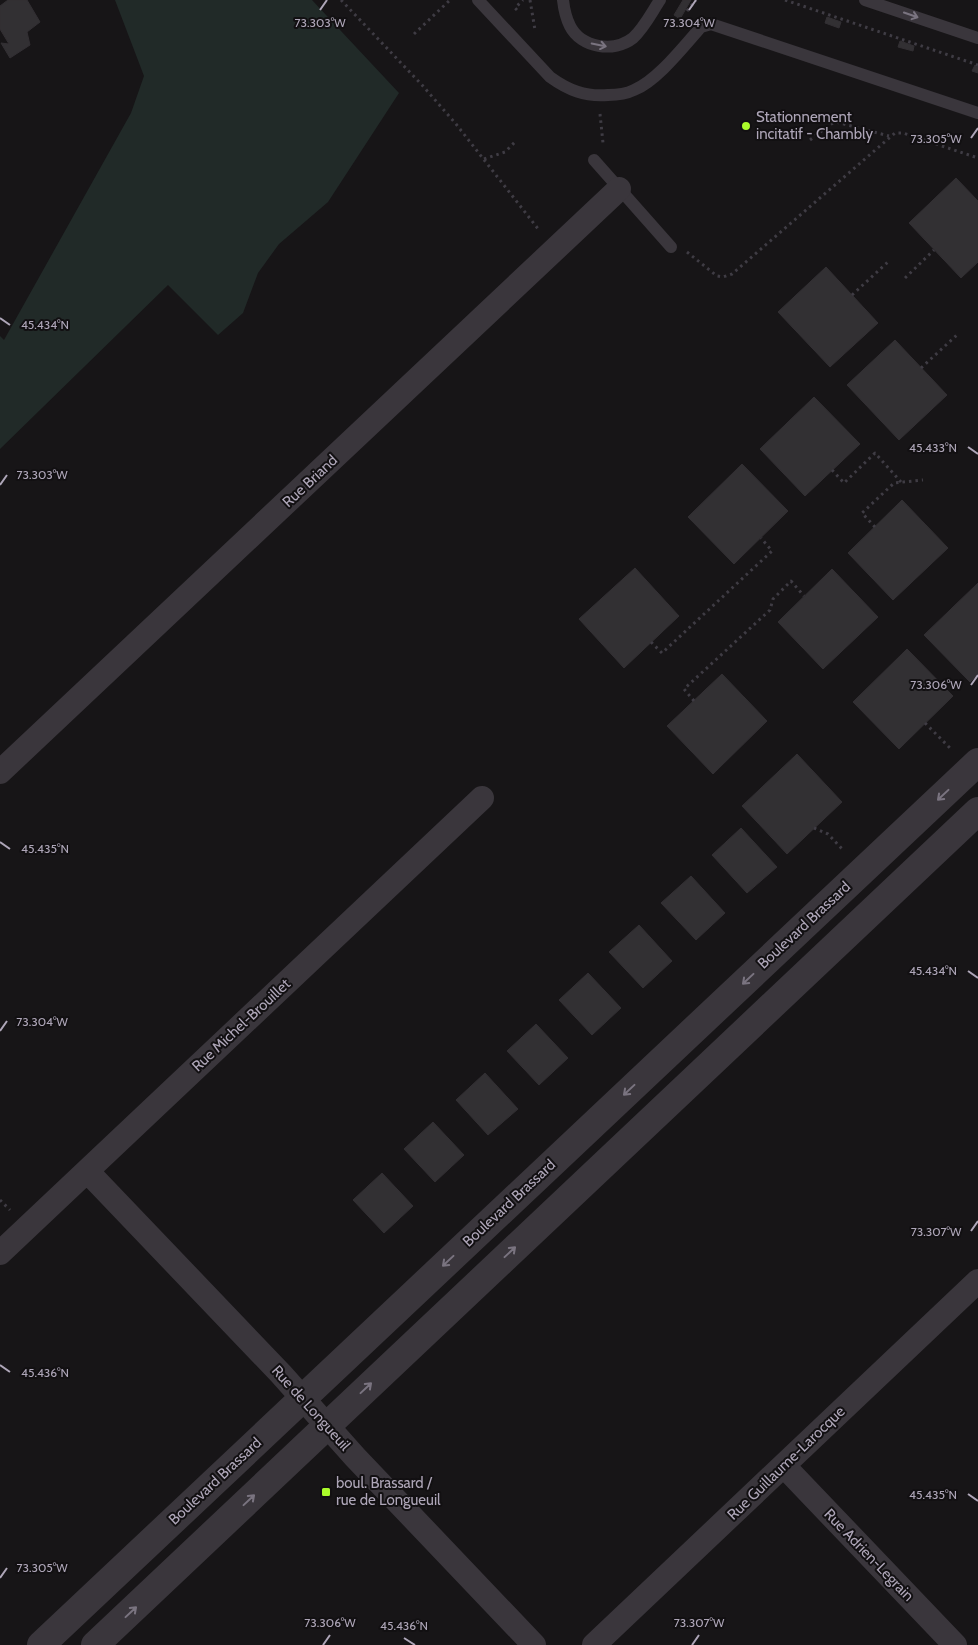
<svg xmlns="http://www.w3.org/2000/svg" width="978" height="1645" font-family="Cabin,sans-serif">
	<rect width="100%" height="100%" fill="#171517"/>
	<path fill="#212a28" d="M115,0H312L399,93L328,202L279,244L258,273L243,313L218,335L168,285L0,449V336L4,340L131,113L144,76Z"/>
	<path fill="#323033" stroke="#322f33" d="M8,0H27L40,22L27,32L30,45L10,58L1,43L9,44L0,29V6Z
		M683,0H691L680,19L674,15Z
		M827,17L841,22L839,28L825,23Z
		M900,41L914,46L913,51L898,47Z
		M975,65L978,67V73L972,71Z
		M956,178L978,201V262L961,278L909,223Z
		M826,267L878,323L830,367L778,312Z
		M895,340L947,395L899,440L847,385Z
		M814,397L860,444L805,496L760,449Z
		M742,464L788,511L734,564L688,517Z
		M902,500L948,548L893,600L848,553Z
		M635,568L679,616L624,668L579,619Z
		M832,569L878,617L823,669L778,622Z
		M978,583V674L970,682L924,635Z
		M907,649L953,696L899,749L853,702Z
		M722,674L767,721L713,774L667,726Z
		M797,754L842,802L787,854L742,806Z
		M741,828L777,867L747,893L712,855Z
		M691,876L725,913L696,940L661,903Z
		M639,925L672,961L643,988L609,952Z
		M588,973L621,1008L592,1035L559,1000Z
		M536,1024L568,1058L539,1085L507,1051Z
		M485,1073L518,1109L488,1135L456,1100Z
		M433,1122L464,1155L435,1182L404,1149Z
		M382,1173L413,1206L384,1233L353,1200Z"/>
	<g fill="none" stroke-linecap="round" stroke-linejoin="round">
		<path stroke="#3f3c44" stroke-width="3" stroke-dasharray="2.5 4" stroke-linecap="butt" d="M341,0L422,85L456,124L539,230
			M530,0L535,30
			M785,0L978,65
			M517,10L515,8L523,0
			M687,11L696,0
			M414,34L450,0
			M600,114L603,143
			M810,140L831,124L836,122L889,136
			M484,159L505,152L516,141
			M687,252L717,276L723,277L732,274L895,133H903L978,158
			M905,278L934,250
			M852,295L889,261
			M921,368L958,334
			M832,470L844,483L875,453L901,482
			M875,527L862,513L894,483L923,480
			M651,642L662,653L772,551L761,538
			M694,701L684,689L770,610L773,599L791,581L804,596
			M925,723L951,749
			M814,828L828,834L844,851
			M0,1200L10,1210"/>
		<path stroke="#3a363c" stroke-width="12" d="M478,0L550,77C568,90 585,97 608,95C617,95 626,94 634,90C657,81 684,46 701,27L711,24L978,113
			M563,0C564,9 566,18 570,26C581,48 614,53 633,38C644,28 652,12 660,0
			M865,0L978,38
			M594,160L671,247"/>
		<path stroke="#3a363c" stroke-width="24" d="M0,772L619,189
			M87,1171L281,1374L355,1457L534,1645
			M0,1253L482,798
			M784,1466L955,1645
			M594,1645L978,1281"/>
		<path stroke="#3a363c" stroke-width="28" d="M41,1645L978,762
			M95,1645L978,811"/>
	</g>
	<defs><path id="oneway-shaft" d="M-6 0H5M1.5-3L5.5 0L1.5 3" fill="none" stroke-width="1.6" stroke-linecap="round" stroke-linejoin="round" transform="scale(1.25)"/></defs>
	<g stroke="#7a7480">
		<use href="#oneway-shaft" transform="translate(911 15) rotate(19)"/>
		<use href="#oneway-shaft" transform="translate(599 45) rotate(12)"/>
		<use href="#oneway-shaft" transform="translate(943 795) rotate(137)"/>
		<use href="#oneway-shaft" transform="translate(748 979) rotate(137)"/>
		<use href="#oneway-shaft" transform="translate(629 1090) rotate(137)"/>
		<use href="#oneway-shaft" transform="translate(510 1252) rotate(-43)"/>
		<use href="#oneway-shaft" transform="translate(448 1261) rotate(137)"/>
		<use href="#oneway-shaft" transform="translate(366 1388) rotate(-43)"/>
		<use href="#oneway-shaft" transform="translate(249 1500) rotate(-43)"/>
		<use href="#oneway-shaft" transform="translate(131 1612) rotate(-43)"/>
	</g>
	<path fill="none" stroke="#aea6b8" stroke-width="2" d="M320,10L327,0M689,10L696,0M971,138L978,128M0,318L10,325M968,447L978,454M0,485L7,475M971,685L978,675M0,842L10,849M968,971L978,978M0,1031L7,1021M971,1231L978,1221M0,1365L10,1372M968,1494L978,1501M0,1578L7,1568M404,1638L415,1645M323,1645L330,1635M692,1645L699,1635"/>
	<g fill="#abfb2a" stroke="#121012" stroke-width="2">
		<circle cx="746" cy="126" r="5"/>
		<rect x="321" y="1487" width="10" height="10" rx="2.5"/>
	</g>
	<g text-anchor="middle" stroke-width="4" stroke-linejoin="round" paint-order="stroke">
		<g font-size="15" fill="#aea6b8" stroke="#121012" text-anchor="start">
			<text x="756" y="122">Stationnement<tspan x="756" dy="17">incitatif - Chambly</tspan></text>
			<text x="336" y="1488">boul. Brassard /<tspan x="336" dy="17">rue de Longueuil</tspan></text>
		</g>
		<g font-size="15" fill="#aea6b8" stroke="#121012">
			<text transform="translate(310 481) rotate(-43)" y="5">Rue Briand</text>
			<text transform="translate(804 925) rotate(-43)" y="5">Boulevard Brassard</text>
			<text transform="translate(241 1025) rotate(-43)" y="5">Rue Michel-Brouillet</text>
			<text transform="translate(509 1203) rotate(-43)" y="5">Boulevard Brassard</text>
			<text transform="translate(311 1408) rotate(48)" y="5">Rue de Longueuil</text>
			<text transform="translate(786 1463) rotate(-44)" y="5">Rue Guillaume-Larocque</text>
			<text transform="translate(215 1481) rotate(-43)" y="5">Boulevard Brassard</text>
			<text transform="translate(869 1555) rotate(46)" y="5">Rue Adrien-Legrain</text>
		</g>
	</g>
	<g font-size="12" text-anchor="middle" fill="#aea6b8" stroke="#121012" stroke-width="4" stroke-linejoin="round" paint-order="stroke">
		<text x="320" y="27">73.303°W</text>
		<text x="689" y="27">73.304°W</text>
		<text x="936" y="143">73.305°W</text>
		<text x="45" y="329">45.434°N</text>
		<text x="933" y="452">45.433°N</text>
		<text x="42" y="479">73.303°W</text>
		<text x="936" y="689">73.306°W</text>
		<text x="45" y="853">45.435°N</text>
		<text x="933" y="975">45.434°N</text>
		<text x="42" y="1026">73.304°W</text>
		<text x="936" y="1236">73.307°W</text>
		<text x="45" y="1377">45.436°N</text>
		<text x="933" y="1499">45.435°N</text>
		<text x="42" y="1572">73.305°W</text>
		<text x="330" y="1627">73.306°W</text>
		<text x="699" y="1627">73.307°W</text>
		<text x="404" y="1630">45.436°N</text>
	</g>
</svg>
